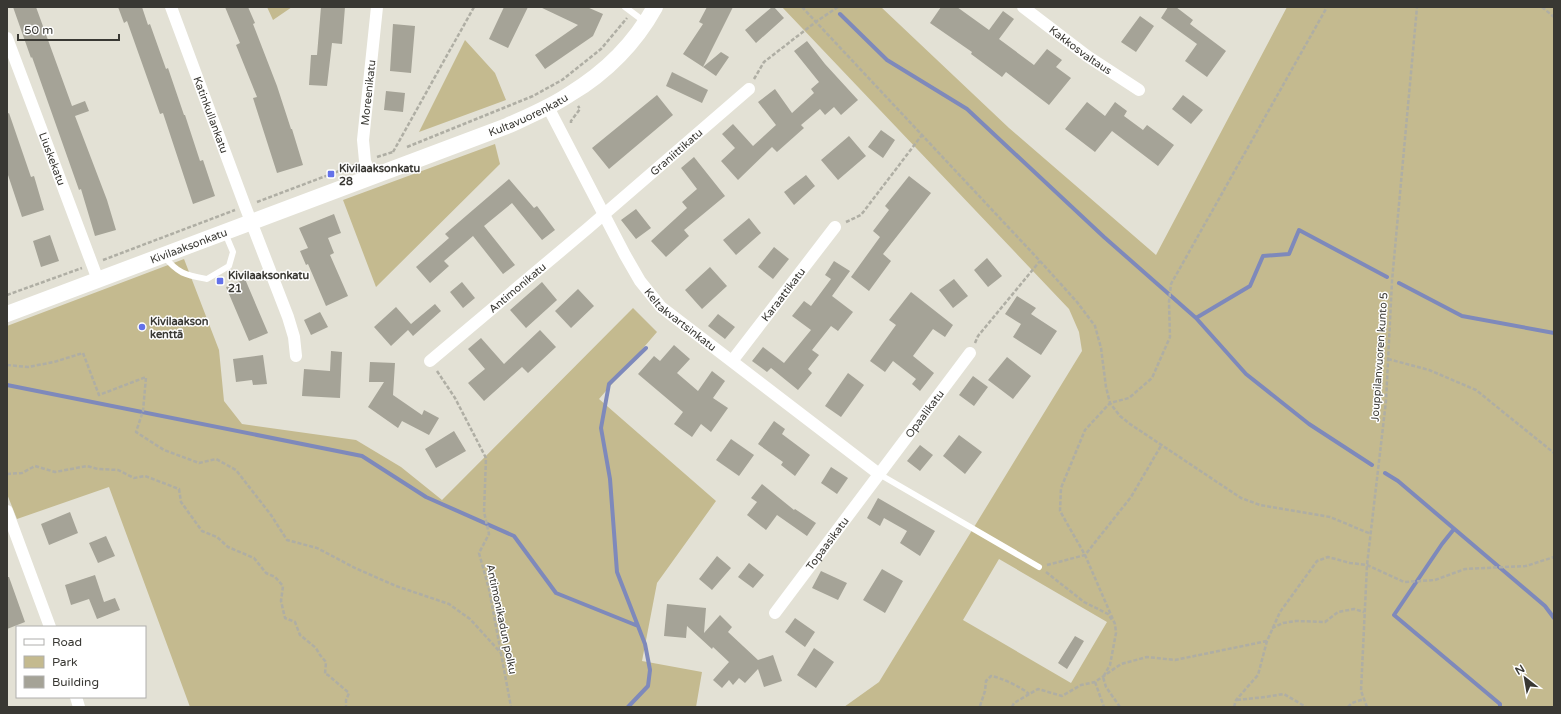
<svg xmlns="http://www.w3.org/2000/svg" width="1561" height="714" font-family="'Varela Round',sans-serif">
	<rect width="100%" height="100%" fill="#e3e1d5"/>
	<path fill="#c4ba8f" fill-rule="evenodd" d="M267,7H292L273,20Z
		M782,7H881L1009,128L1156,255L1287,7H1554V707H844L879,682L1082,351L1079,332L1069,309ZM999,559L1107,622L1071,683L963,620Z
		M465,40L495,73L506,100L419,132Z
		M495,144L500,164L376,287L343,200Z
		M184,259L219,350L224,401L242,424L356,440L401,467L442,500L633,308L657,332L599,399L716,501L657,583L642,661L702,672L696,707H190L109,487L17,519L7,494V326Z"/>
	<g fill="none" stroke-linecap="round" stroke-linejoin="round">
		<path stroke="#7e89bb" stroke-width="4" d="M840,14L887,60L967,109L1104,237L1196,318L1246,374L1309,424L1372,465
			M1399,283L1462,316L1554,333
			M1196,318L1250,286L1263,256L1289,254L1299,230L1387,277
			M7,385L362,456L426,497L514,536L556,593L638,626
			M1385,473L1398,481L1545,606L1554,618
			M1454,529L1442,544L1394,615L1500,704V707
			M628,707L648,686L650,670L645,644L617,572L610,479L601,428L609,384L646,348"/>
	</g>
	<path fill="#a5a397" d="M13,7H36L72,106L85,101L89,111L75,116L107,200L116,230L95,236L81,189L79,190L32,57L31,58Z
		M118,7H142L148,25L150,24L166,69L168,68L184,115H185L200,161L203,160L215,196L193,204L163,113L160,114L127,21L124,23Z
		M225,7H248L255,23L253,24L277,86L291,129H292L303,165L277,173L253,98L257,97L236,45L240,43Z
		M321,7H345L342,44L332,43L327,86L309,85L311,55H317Z
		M504,7H528L508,48L489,39Z
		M540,7H587L603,14L593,36L545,69L535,55L578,25Z
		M707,7H733L703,67L683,54L703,24L699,22Z
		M772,7H774L784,18L756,43L745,30Z
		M941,7H957L989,30L1003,11L1014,19L999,39L1034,65L1047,49L1062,60L1056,67L1071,78L1049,105L1006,72L1002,77L971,54L972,52L930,23Z
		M1168,7H1176L1193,20L1190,24L1226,51L1207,77L1185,61L1197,44L1161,18Z
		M1140,16L1154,26L1136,52L1121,42Z
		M393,24L415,26L411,73L390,71Z
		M807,41L825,64L858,100L841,115L834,107L825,115L820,109L801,125L804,128L777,152L772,147L738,180L721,161L735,148L722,134L733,124L753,146L776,125L758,102L775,89L792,113L814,93L811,89L819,82L794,51Z
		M721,52L729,57L716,76L703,67Z
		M672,72L708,90L702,103L666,86Z
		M386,91L405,93L403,112L384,110Z
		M657,95L673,115L609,169L592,148Z
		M1183,95L1203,110L1191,124L1172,109Z
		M1087,102L1105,116L1115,102L1127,111L1124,116L1143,130L1147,125L1174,145L1158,166L1112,131L1095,152L1065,129Z
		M9,113L31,177L34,176L44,210L22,217L7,172V114Z
		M881,130L895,140L883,158L868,147Z
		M849,136L866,156L838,180L821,160Z
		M694,157L725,196L684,230L689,236L666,257L651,241L687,208L682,202L697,189L681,168Z
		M806,175L815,186L794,205L784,192Z
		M909,176L931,193L883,254L891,261L869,291L851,277L880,237L873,231L889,210L885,206Z
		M509,179L534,208L537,206L555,230L542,240L512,203L484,226L515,265L503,274L473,236L444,261L449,266L430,283L416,267L449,238L445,234Z
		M636,209L651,228L636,239L621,220Z
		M334,214L341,233L328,238L334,253L330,255L348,296L326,306L308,264L306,265L300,251L308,248L299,228Z
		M749,218L761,233L736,255L723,240Z
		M50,235L59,261L41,267L33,241Z
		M774,247L789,259L773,279L758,267Z
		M987,258L1002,276L988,287L974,270Z
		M834,261L850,271L832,296L853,312L838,331L831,326L812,350L819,355L808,369L812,373L798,390L771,368L767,372L752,361L763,347L784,363L811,330L792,316L804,301L811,306L831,279L825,275Z
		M710,267L727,286L702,309L685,290Z
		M245,279L268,333L249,341L226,287Z
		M954,279L968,296L953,308L939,290Z
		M462,282L475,298L463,308L450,292Z
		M542,282L557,300L526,328L510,310Z
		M578,289L594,306L571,328L555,311Z
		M911,292L953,325L945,337L933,329L913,356L934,373L920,391L912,384L916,379L893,361L885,372L870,361L896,325L889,320Z
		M1017,296L1036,308L1031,314L1057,331L1041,355L1013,337L1021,324L1005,314Z
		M435,304L441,311L413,336L408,330L391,346L374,327L396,307L411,324Z
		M320,312L328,327L311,335L304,320Z
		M718,314L735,327L725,339L708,326Z
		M540,330L556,347L528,373L522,367L484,401L468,383L485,369L468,349L481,338L504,364Z
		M674,345L690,359L677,373L698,391L712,371L725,381L713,398L728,408L711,432L701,424L692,437L674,424L683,412L638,374L654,356L660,361Z
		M331,351L342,352L340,398L302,396L304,369L330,371Z
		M263,355L267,384L253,385L252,380L236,382L233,359Z
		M1007,357L1031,376L1013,399L988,380Z
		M370,362L395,363L393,395L422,415L424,410L439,418L429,435L402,421L398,428L368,407L384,382H369Z
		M848,373L864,385L841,417L825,406Z
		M973,376L988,387L974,406L959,395Z
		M774,421L785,429L782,434L810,455L795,476L781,465L783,462L758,444Z
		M454,431L466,451L436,468L425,449Z
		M959,435L982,452L965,474L943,456Z
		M731,439L754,455L739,476L716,460Z
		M920,445L933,455L920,471L907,461Z
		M831,467L848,478L837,494L821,483Z
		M762,484L794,510L795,509L816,523L807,536L777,515L766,530L747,515L757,502L751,498Z
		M878,498L935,531L920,556L900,543L907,531L884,518L880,526L867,518Z
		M70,512L78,533L49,545L41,524Z
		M106,536L115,556L98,563L89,543Z
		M717,556L731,568L712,590L699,579Z
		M749,563L764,575L753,588L738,577Z
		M882,569L903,581L885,613L863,600Z
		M821,571L847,583L838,600L812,588Z
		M95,575L104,602L115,598L120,610L97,619L89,599L71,605L65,585Z
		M7,577H9L25,622L7,629Z
		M667,604L706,608L704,633L720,615L732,627L728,632L758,660L773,655L782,681L764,687L758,669L745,683L739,678L733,685L729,680L722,688L713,680L729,662L713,647L712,649L687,626L686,638L664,636Z
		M795,618L815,632L805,647L785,632Z
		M1075,636L1084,641L1067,669L1058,663Z
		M814,648L834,662L816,688L797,675Z"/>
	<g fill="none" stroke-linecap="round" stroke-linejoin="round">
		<path stroke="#afaea4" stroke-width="2.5" stroke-dasharray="4 2" stroke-linecap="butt" d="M802,7L1040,261L1077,302L1095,326L1101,348L1106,387L1110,403L1120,416L1130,424L1241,498L1260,505L1330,517L1371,534
			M1542,7L1554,17
			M754,79L764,62L817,21L838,7
			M571,123V121L580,109L578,106
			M407,147L533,96L562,80L601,49L627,18
			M393,152L474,7
			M377,157L393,152
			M257,202L355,165
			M846,222L861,215L922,135
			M103,260L235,210
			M7,295L82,268
			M975,343L978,336L1040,261
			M1388,359L1429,370L1476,390L1554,453
			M7,365L28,367L54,362L83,353L99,395L146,377L143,411L136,432L164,450L199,463L216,459L236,470L271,515L287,540L317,548L355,568L396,586L449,604L470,619L501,653
			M437,371L455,398L486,458L484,512L489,534L479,553L489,589L511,707
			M7,474L22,473L35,466L55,472L87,466L98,469L118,470L134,478L145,476L179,489L181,502L202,531L217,537L228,547L254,558L266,573L275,577L283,586L281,601L285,618L295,622L300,635L316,648L320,655L326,662L325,674L328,675L349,693L346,700V707
			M1047,565L1085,555L1131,497L1162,444
			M1046,572L1084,602L1108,614L1112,620
			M1272,628L1283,623L1296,621L1325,622L1338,612L1354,609L1364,612
			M1095,682L1104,707
			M1237,700L1265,697L1284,694L1306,707
			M980,706L985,691L986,681L991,676C1000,677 1023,688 1029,694
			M1012,707L1014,703L1038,689L1062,696L1081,685L1095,682L1121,664L1147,657L1175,660L1267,641
			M1120,707L1106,687L1103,677L1110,665L1116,633L1115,624L1085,555L1060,511L1061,488L1085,430L1110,403L1129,398L1152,378L1170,337L1169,302L1171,284L1327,7
			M1234,707L1236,700L1258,675L1267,641L1280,612L1317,561L1328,557L1350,563L1367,565L1404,582L1435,580L1465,569L1526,566L1554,557
			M1348,707L1352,703L1364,699
			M1367,707L1361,691L1367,565L1386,401L1392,281L1417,7"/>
		<path stroke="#fff" stroke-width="6" d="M625,7L645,22
			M164,256C178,274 186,275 207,279L229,266L233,252L225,233
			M879,474L1039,567"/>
		<g stroke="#fff" stroke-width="12">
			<path id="s1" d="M171,7L245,206L288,317L294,337L296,356"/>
			<path id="s2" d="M1023,7L1087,56L1139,90"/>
			<path id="s3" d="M7,38L98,280"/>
			<path id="s4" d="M548,107L625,255L640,281L661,307L879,474"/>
			<path id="s5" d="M371,177L365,161L363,140L377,7"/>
			<path id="s6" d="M430,361L587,229L749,89"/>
			<path id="s7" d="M732,361L835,227"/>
			<path d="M7,511L50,627"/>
			<path id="s8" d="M775,613L970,353"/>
			<path d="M76,697L79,707"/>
		</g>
		<path stroke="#fff" stroke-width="16" id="s9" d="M7,314L507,126C529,116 551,107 570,94C605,73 635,43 655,7"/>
	</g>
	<g fill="#6371e9" stroke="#fff" stroke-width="1.5">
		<rect x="327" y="170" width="8" height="8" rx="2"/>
		<rect x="216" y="277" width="8" height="8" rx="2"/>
		<circle cx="142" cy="327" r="4"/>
	</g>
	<g text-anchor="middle" stroke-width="3" stroke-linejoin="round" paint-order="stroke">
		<g font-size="11" fill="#393833" stroke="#fff">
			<text dy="4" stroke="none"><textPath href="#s2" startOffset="72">Kakkosvaltaus</textPath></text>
			<text dy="4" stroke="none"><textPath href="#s5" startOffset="86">Moreenikatu</textPath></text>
			<text dy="4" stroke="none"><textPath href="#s9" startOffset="558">Kultavuorenkatu</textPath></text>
			<text dy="4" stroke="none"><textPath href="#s1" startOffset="115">Katinkullankatu</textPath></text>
			<text dy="4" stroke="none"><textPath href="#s6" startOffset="323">Graniittikatu</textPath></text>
			<text dy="4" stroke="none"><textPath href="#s3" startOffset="129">Liuskekatu</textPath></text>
			<text dy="4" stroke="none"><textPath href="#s9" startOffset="194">Kivilaaksonkatu</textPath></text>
			<text dy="4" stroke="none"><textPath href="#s6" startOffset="114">Antimonikatu</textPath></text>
			<text dy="4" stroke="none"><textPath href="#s7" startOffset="84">Karaattikatu</textPath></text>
			<text dy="4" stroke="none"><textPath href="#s4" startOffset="253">Keltakvartsinkatu</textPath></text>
			<text transform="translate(1379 357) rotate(-86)" y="4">Jouppilanvuoren kunto 5</text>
			<text dy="4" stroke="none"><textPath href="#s8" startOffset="249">Opaalikatu</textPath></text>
			<text dy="4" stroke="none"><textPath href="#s8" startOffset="87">Topaasikatu</textPath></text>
			<text transform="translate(502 619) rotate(78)" y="4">Antimonikadun polku</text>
		</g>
		<g font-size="11" font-weight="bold" fill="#393833" stroke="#fff" text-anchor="start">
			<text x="339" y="172">Kivilaaksonkatu<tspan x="339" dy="13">28</tspan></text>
			<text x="228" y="279">Kivilaaksonkatu<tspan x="228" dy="13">21</tspan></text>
			<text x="150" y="325">Kivilaakson<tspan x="150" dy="13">kenttä</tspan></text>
		</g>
	</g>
	<rect width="1561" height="714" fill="none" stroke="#393833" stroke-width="16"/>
	<rect x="16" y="626" width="130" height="72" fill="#ffffff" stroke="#b0afad"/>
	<rect x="24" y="639" width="20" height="6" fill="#ffffff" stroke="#b0afad"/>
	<text x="52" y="646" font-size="12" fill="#393833">Road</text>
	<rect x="24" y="656" width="20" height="12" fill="#c4ba8f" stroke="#b0afad"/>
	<text x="52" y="666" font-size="12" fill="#393833">Park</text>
	<rect x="24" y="676" width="20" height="12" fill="#a5a397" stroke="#b0afad"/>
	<text x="52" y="686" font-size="12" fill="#393833">Building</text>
	<g transform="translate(1525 678) rotate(329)" stroke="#ffffff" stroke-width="3" paint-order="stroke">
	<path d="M0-3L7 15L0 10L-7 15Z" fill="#393833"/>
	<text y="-6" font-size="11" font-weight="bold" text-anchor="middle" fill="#393833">N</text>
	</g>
	<path d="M18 34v6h101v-6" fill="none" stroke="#393833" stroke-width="2"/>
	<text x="24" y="34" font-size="12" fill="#393833" stroke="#ffffff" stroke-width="3" paint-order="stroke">50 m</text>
</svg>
